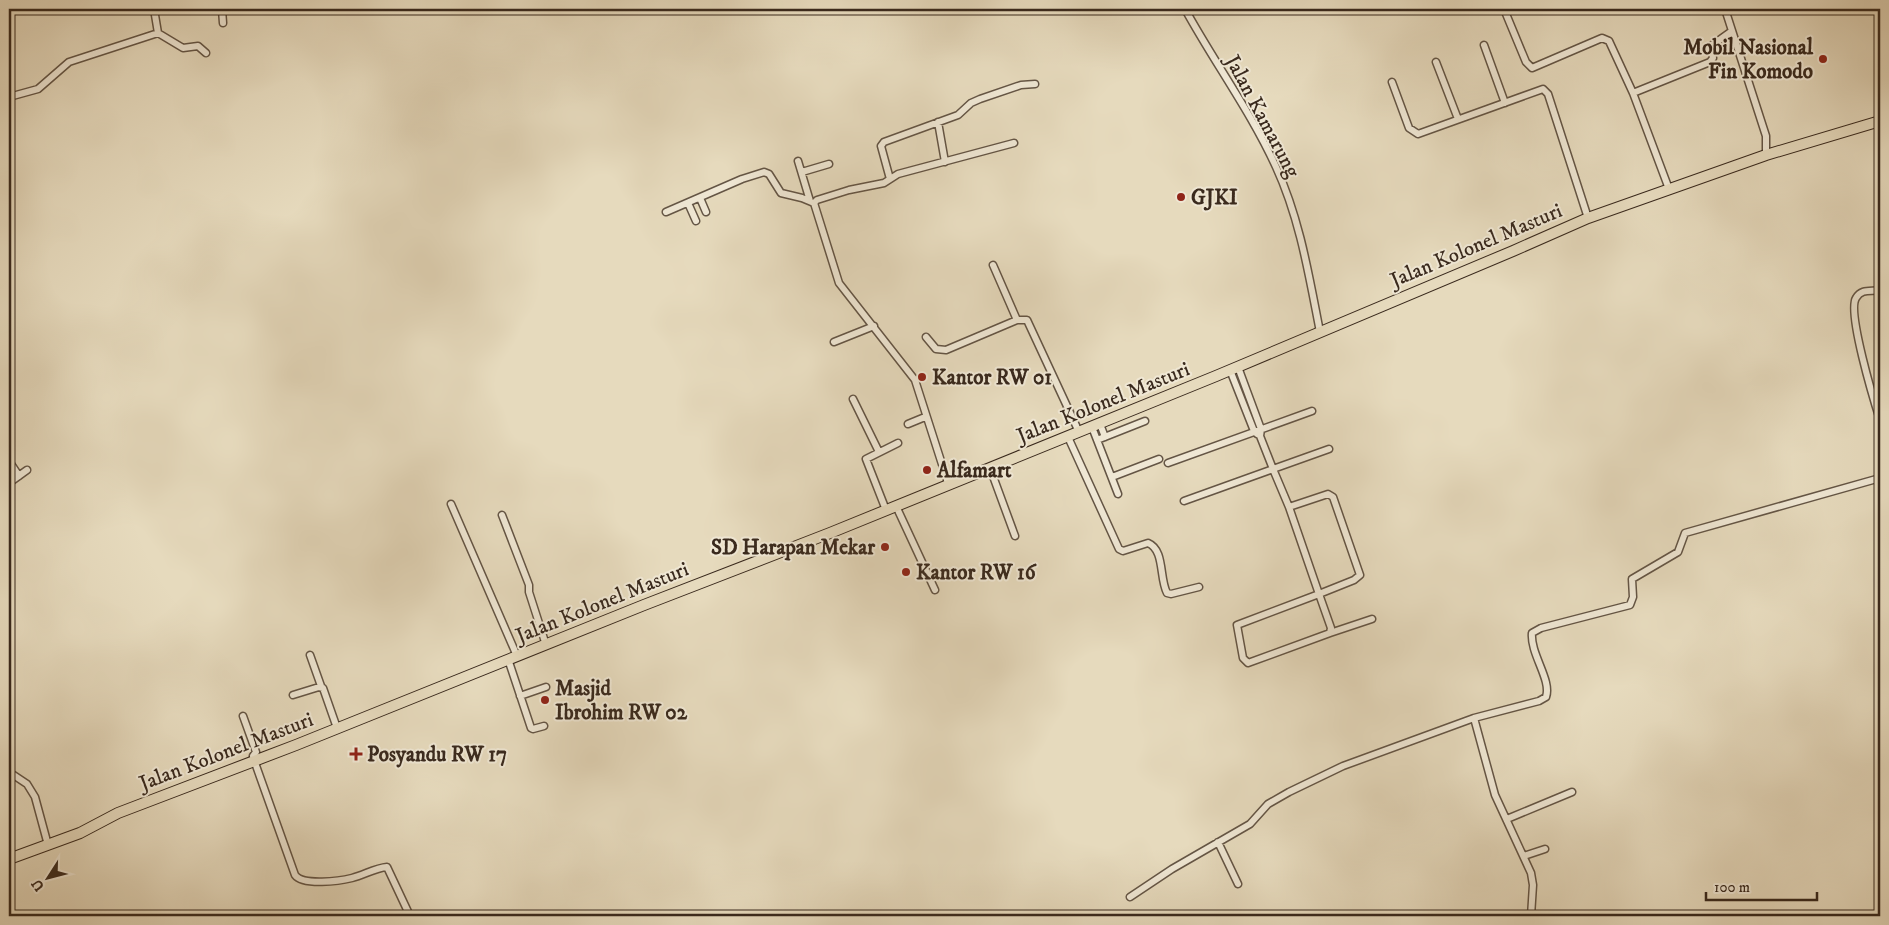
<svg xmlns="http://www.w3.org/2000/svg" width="1889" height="925" font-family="'IM FELL DW Pica',serif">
	<rect width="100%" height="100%" fill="#e6dabd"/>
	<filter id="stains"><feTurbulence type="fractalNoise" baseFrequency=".004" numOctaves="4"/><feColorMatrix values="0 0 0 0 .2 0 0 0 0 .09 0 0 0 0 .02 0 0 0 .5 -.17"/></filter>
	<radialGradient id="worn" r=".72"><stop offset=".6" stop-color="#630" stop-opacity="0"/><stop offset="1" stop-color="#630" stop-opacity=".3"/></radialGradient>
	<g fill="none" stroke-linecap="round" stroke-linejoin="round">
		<g stroke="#645545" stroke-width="9">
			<path id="minor" d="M222,9L223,23
				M1185,9C1214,62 1251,112 1276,167C1300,219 1309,276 1320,332
				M1504,9L1526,62L1532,68L1602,38L1609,41L1633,93L1669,189
				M1725,9L1766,136V155
				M158,33L183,48L198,46L206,53
				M1484,45L1505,103
				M1436,62L1458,119
				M1392,82L1409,128L1418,134L1543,89L1548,94L1588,218
				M1633,93L1710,62L1713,58L1711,46L1732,31
				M9,97L38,89L69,62L158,33L154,9
				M938,122L945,162
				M798,161L810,201
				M802,172L829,164
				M890,179L881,146L884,142L958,115L971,103L980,99L1021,85L1035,84
				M700,198L706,212
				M688,203L696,221
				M814,203L817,200L849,190L884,183L898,174L1014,143
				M666,212L742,179L764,172L769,174L781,193L802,198L814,203L839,283L915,380L948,483
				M993,265L1017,320
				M1880,290C1871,292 1862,288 1856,298C1847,312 1874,401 1880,420
				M926,337L936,349L946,350L1017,320H1027L1079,432
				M834,342L874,326
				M1230,370L1254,431L1257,434
				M853,399L879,452
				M908,424L925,417
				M1100,424L1105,437
				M1092,427L1118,494
				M1068,437L1119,549L1123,551L1148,543C1165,550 1159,578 1167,593L1171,594L1199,587
				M1097,440L1145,421
				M9,461L19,476
				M1168,463L1312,411
				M990,468L1015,536
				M1112,477L1159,459
				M9,483L27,470
				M1184,501L1273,469L1260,436L1261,429L1238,367
				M451,504L517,656
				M896,506L935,590
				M1289,507L1319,594L1237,625L1243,658L1248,663L1330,633L1331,628L1319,594L1354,580L1360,575L1333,497L1328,494L1289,507L1273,469L1329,449
				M886,510L866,459L898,443
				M502,515L529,585V592L546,645
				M1330,633L1372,619
				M310,655L321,686
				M508,659L531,728L533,729L544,726
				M293,695L319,687L323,688L337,728
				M520,696L546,687
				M243,716L256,752L253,756L254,760L295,875C303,886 340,881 352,878C364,875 375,868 387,867L410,916
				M9,772L27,784L35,797L48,845
				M1507,819L1572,792
				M1218,842L1238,884
				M1524,856L1545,849
				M1130,897L1172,869L1250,824L1268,804L1289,792L1343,766L1474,718
				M1531,916L1533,885L1531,873L1495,795L1474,718L1539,701L1546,697C1552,680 1530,654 1532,633L1541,628L1630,605L1633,597L1632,579L1678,552L1685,533L1880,478"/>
		</g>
		<g stroke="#39291d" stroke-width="12">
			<path id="primary" d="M9,859L80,833L118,813L296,745L644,605L830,533L1216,376L1513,251L1588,218L1766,155L1880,121"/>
		</g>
		<use href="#minor" stroke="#efe7d4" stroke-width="6"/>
		<use href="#primary" stroke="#e6dabd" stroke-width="10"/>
	</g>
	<g fill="#8f2418" stroke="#efe7d4" stroke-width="2">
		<circle cx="1823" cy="59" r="5"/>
		<circle cx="1181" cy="197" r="5"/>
		<circle cx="922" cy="377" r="5"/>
		<circle cx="927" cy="470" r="5"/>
		<circle cx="885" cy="547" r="5"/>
		<circle cx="906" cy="572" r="5"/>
		<circle cx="545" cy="700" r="5"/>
		<path d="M353.5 746.5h5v5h5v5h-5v5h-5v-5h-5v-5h5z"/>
	</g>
	<g text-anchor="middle" stroke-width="4" stroke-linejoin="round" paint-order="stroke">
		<g font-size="21" font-weight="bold" fill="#39291d" stroke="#efe7d4" text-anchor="start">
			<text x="1813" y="54" text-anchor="end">Mobil Nasional<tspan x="1813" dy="24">Fin Komodo</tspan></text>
			<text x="1191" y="204">GJKI</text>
			<text x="932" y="384">Kantor RW 01</text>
			<text x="937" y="477">Alfamart</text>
			<text x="875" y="554" text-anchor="end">SD Harapan Mekar</text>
			<text x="916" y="579">Kantor RW 16</text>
			<text x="555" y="695">Masjid<tspan x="555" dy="24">Ibrohim RW 02</tspan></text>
			<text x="367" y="761">Posyandu RW 17</text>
		</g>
		<g font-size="21" fill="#39291d" stroke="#efe7d4">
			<text transform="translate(1263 116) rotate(62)" y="7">Jalan Kamarung</text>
			<text transform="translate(1476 245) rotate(-23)" y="7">Jalan Kolonel Masturi</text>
			<text transform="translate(1103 402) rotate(-22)" y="7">Jalan Kolonel Masturi</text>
			<text transform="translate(602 602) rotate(-22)" y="7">Jalan Kolonel Masturi</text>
			<text transform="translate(226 751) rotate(-21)" y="7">Jalan Kolonel Masturi</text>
		</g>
	</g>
	<rect width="1889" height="925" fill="none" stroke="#e6dabd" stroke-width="30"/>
	<rect x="10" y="10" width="1869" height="905" fill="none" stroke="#39291d" stroke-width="2.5"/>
	<rect x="15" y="15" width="1859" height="895" fill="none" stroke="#39291d"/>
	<g transform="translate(48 878) rotate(234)" stroke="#efe7d4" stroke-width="4" paint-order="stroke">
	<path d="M0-4L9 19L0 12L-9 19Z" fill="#39291d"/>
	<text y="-8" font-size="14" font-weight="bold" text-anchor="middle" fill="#39291d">U</text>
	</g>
	<path d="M1706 892v8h111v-8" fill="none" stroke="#39291d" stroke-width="2.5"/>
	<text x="1714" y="892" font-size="15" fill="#39291d" stroke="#efe7d4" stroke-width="4" paint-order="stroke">100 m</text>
	<rect width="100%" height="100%" filter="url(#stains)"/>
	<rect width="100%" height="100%" fill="url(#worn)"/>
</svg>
